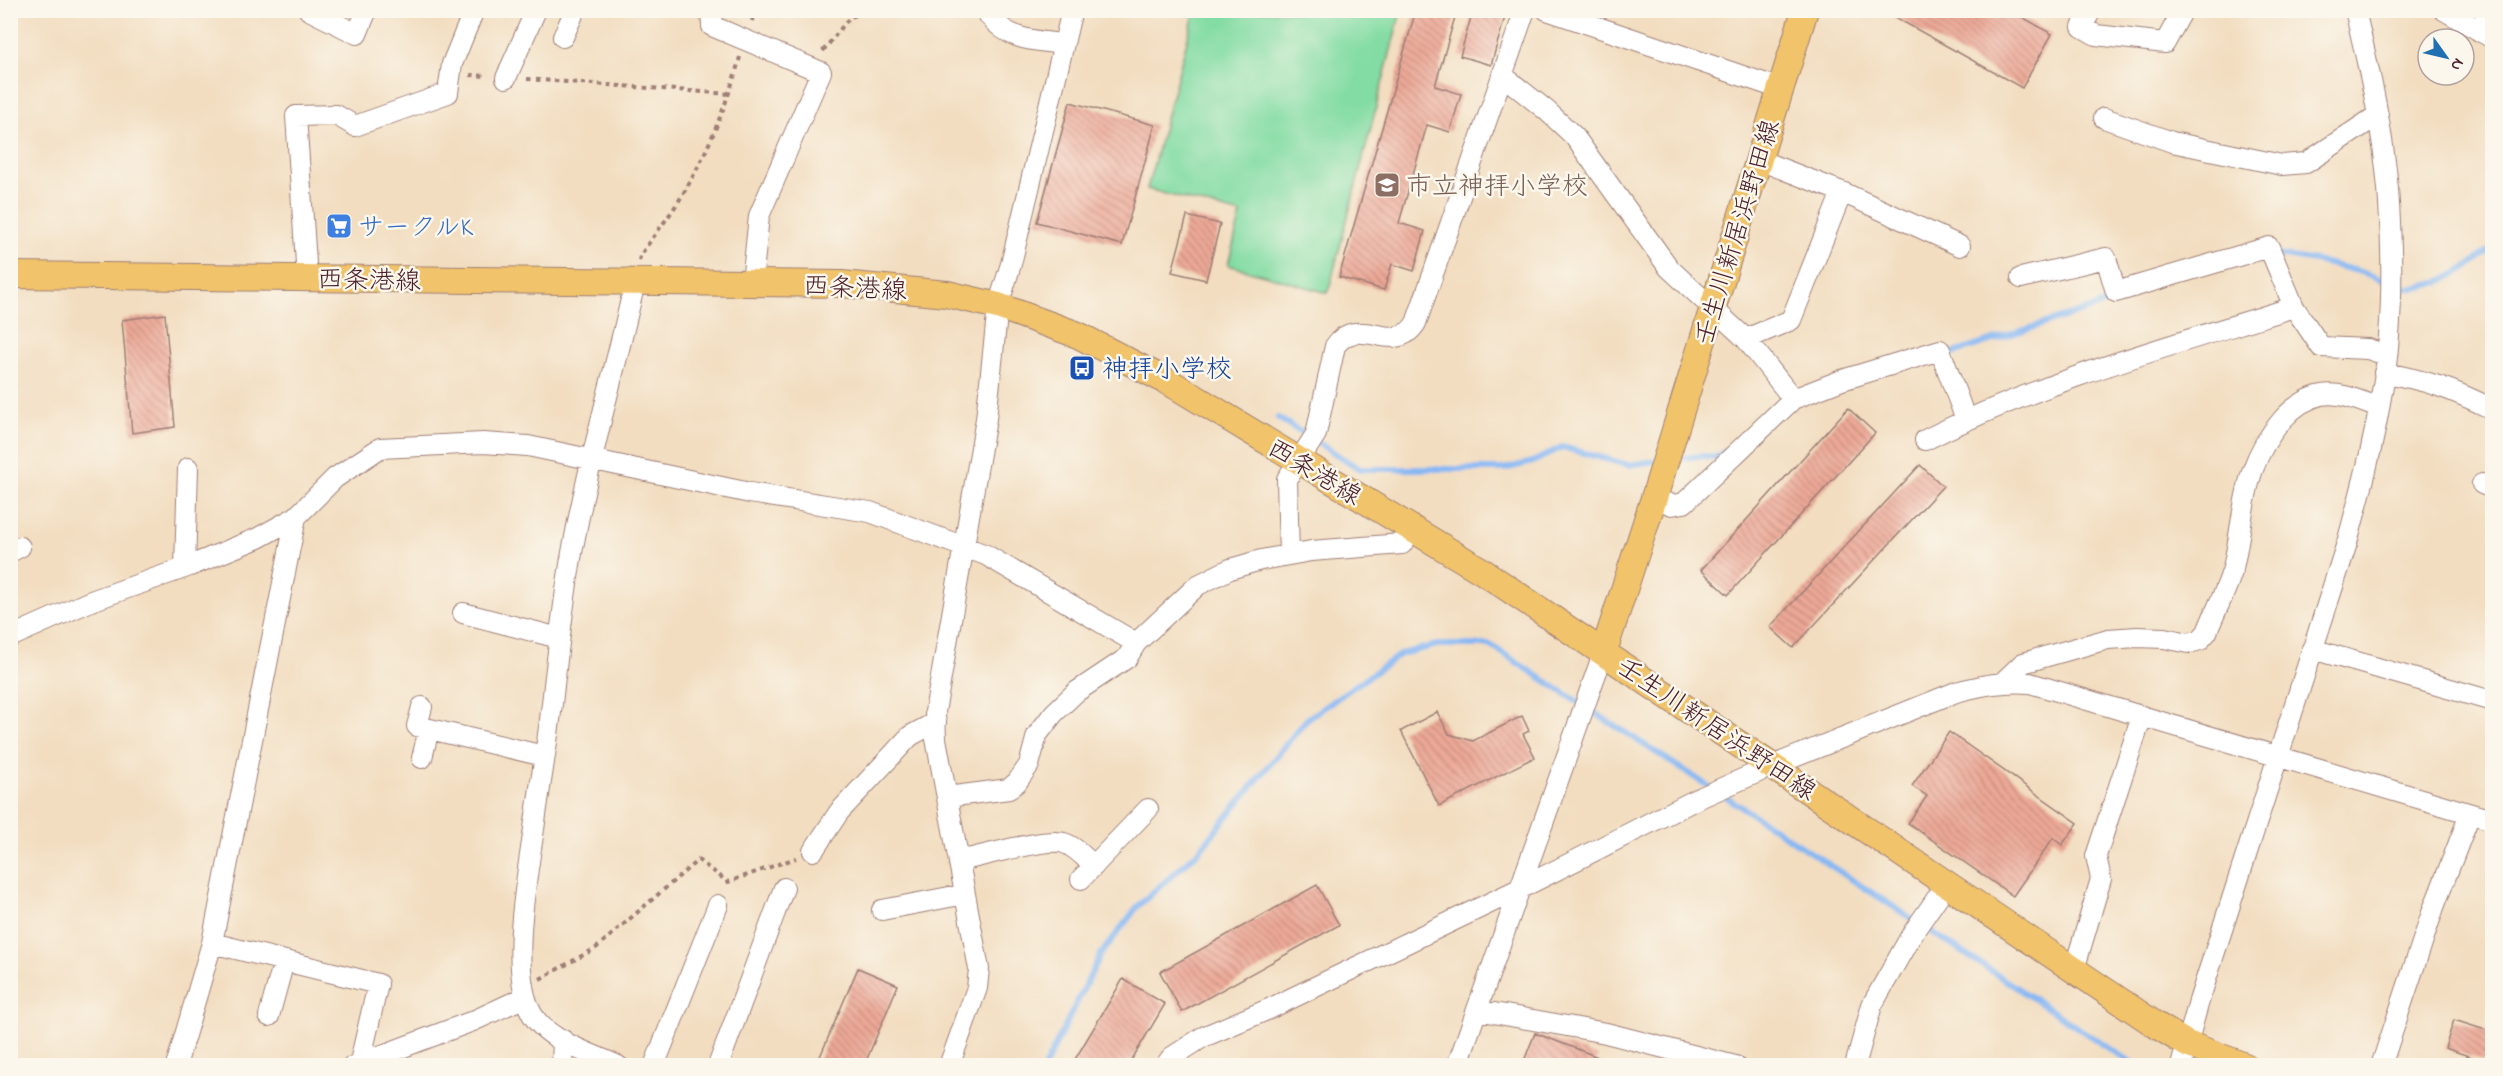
<svg xmlns="http://www.w3.org/2000/svg" width="2503" height="1076" font-family="'Indie Flower','Klee One',sans-serif">
	<defs>
		<pattern id="building-back-hatch" width="6" height="6" patternUnits="userSpaceOnUse" patternTransform="scale(1.5)"><rect width="6" height="6" fill="#eda997"/><path d="M-1 5l2 2M0 0l6 6M5-1l2 2" fill="none" stroke="#c2897b"/></pattern>
	</defs>
	<rect width="100%" height="100%" fill="#fbf7ec"/>
	<filter id="ink" filterUnits="userSpaceOnUse"><feTurbulence type="fractalNoise" baseFrequency=".0167" numOctaves="2"/><feDisplacementMap in="SourceGraphic" scale="12" xChannelSelector="R" yChannelSelector="G"/><feConvolveMatrix kernelMatrix="1 2 1 2 8 2 1 2 1" color-interpolation-filters="sRGB"/></filter>
	<filter id="wash" filterUnits="userSpaceOnUse"><feTurbulence type="fractalNoise" baseFrequency=".008" numOctaves="4" result="noise"/><feDisplacementMap in="SourceGraphic" scale="24" xChannelSelector="R" yChannelSelector="G"/><feGaussianBlur stdDeviation="1.35" result="paint"/><feColorMatrix in="noise" values="0 0 0 0 0 0 0 0 0 0 0 0 0 0 0 0 0 1.4 0 .05"/><feComposite in="paint" operator="in"/></filter>
	<g filter="url(#wash)">
		<rect width="100%" height="100%" fill="#f2ddc0"/>
		<path fill="#82dca3" stroke="#667e67" stroke-width="1.5" d="M1195,11H1401L1328,293L1228,265L1241,214L1147,189Z"/>
		<g fill="none" stroke-linecap="round" stroke-linejoin="round">
			<path stroke="#88b8f3" stroke-width="6" d="M2277,255C2306,259 2339,265 2367,274C2380,278 2397,288 2411,288C2441,287 2470,266 2492,248
				M1944,356L2120,299
				M1278,418L1360,469H1504L1533,462L1562,447L1628,465L1657,461
				M1673,459L1701,456L1719,457L1724,452
				M1720,793L2136,1066
				M1045,1066L1101,954L1138,906L1199,851L1307,719L1401,654L1437,645H1490L1711,788"/>
		</g>
		<g id="blocks">
			<path fill="url(#building-back-hatch)" d="M1416,10H1457L1435,86L1461,94L1450,132L1427,125L1399,223L1425,231L1414,271L1392,264L1384,290L1339,277Z
				M1473,10H1507L1491,65L1460,56Z
				M1882,10H2010L2052,34L2022,88Z
				M1070,102L1155,125L1122,245L1037,222Z
				M1187,216L1220,224L1206,280L1172,272Z
				M165,314L175,427L132,433L122,320Z
				M1848,408L1875,433L1728,595L1701,570Z
				M1920,465L1943,486L1793,648L1770,627Z
				M1437,712L1449,734L1473,741L1522,716L1529,731L1523,734L1535,757L1439,806L1401,731Z
				M1949,732L2078,823L2062,845L2053,838L2013,896L1908,823L1927,796L1912,786Z
				M1317,885L1339,925L1182,1012L1160,972Z
				M858,968L898,985L864,1066H816Z
				M1123,979L1165,1004L1128,1066H1071Z
				M2454,1020L2492,1032V1064L2445,1048Z
				M1535,1033L1598,1057L1595,1066H1522Z"/>
		</g>
	</g>
	<g filter="url(#ink)">
		<use href="#blocks" fill-opacity="0" stroke="#9e7e76" stroke-width="1.5"/>
		<g fill="none" stroke-linecap="round" stroke-linejoin="round">
			<g stroke="#9e7e76" stroke-width="22">
				<path id="minor" d="M309,10L357,34L367,10
					M711,10L712,26L821,72L759,216L752,283
					M1547,10L1781,89
					M2091,10L2082,27L2096,35L2165,43L2183,10
					M2444,10L2492,38
					M989,16C1010,41 1032,40 1063,44
					M2479,31L2490,10
					M563,37L575,10
					M1502,75L1546,110L1574,136L1669,268L1746,339L1793,399
					M506,78L536,10
					M2104,118L2172,142L2282,165L2306,163L2378,115
					M1759,160L1842,192L1960,246
					M307,278L296,116L336,115L355,126L448,93L452,64L474,10
					M2021,278L2106,258L2116,292L2269,247L2294,307L2321,347L2368,349L2386,355
					M1746,339L1791,320L1842,192
					M2384,373C2427,380 2454,390 2492,409
					M1925,440C2042,381 2170,346 2294,307
					M2482,484L2492,488
					M1654,498L1672,505L1684,503L1793,399L1842,380L1940,350L1966,420
					M10,552L20,547
					M1289,555L1287,479L1316,434L1335,346C1359,312 1394,358 1416,323L1525,10
					M185,567L188,468
					M463,613L559,638
					M10,637L91,601L190,566L258,538L296,517L335,478L380,448L483,443L528,446L750,493L870,512L986,555L1136,643
					M2312,649L2492,701
					M2004,681L2023,663L2108,639L2137,637L2164,638L2189,643L2200,640L2207,632C2215,611 2227,590 2233,568C2246,511 2241,466 2283,419C2293,408 2307,398 2322,395C2340,391 2362,402 2379,408
					M422,707L417,726L544,756
					M422,758L429,729
					M947,797L1009,789L1017,782L1029,765L1037,735L1054,713L1076,692L1127,658L1136,643L1198,585L1230,569L1261,560L1311,551L1402,544L1413,530
					M813,851L839,812L910,736L936,722
					M959,861C980,857 1047,837 1064,843C1076,847 1085,858 1094,866
					M1081,879L1148,809
					M882,910L965,894
					M212,943L378,984L360,1062
					M2074,970L2101,879L2096,856L2142,716
					M1477,1010L1606,1033L1735,1066
					M269,1016L284,961
					M176,1066L212,943L296,517
					M353,1066L473,1021L525,997
					M562,1066L563,1040
					M618,1066C589,1052 542,1040 529,1008C509,959 529,868 536,815C542,772 550,729 554,685C560,635 565,586 575,537C591,451 616,367 635,282
					M654,1066L718,905
					M718,1066L784,888
					M949,1066L977,988L979,969L936,739L935,712L986,419L998,306L1011,264L1072,10
					M1165,1066L1172,1057L1203,1037L1269,1009L1519,889L1697,799L1772,766L1956,692C1982,685 2004,681 2030,683L2492,820
					M1457,1066L1604,651
					M1855,1066L1872,1005L1912,934L1946,885
					M2181,1066L2199,1001L2347,543C2360,495 2373,447 2381,397C2394,330 2393,257 2388,189C2383,129 2369,69 2355,10
					M2381,1066L2434,907L2470,814"/>
			</g>
			<g stroke="#9e7e76" stroke-width="28">
				<path id="major" d="M10,275L842,284L947,294L998,306L1078,335L1174,385L1482,571L2156,1025L2187,1044L2245,1066
					M1604,651L1654,498L1805,10"/>
			</g>
			<path stroke="#9e7e76" stroke-width="4" stroke-dasharray="4.5 4.5" stroke-linecap="butt" d="M752,21L755,10
				M823,51L850,17L873,10
				M470,75L486,76
				M527,79L730,94
				M639,261L640,256C654,235 670,216 683,194C708,152 727,104 740,57
				M540,979L596,948L698,860L728,882L796,858"/>
			<use href="#minor" stroke="#fff" stroke-width="20"/>
			<use href="#major" stroke="#f1c36a" stroke-width="26"/>
		</g>
	</g>
	<defs>
		<g id="school-square" transform="scale(1.35)"><rect x="-9" y="-9" width="18" height="18" rx="4" fill="#8d6e63" stroke="#fbf7ec"/><path d="M0-5L7-2L0 1L-7-2ZM-4 1L0 2.5L4 1V4Q0 6-4 4Z" fill="#fff"/></g>
		<g id="supermarket-square" transform="scale(1.35)"><rect x="-9" y="-9" width="18" height="18" rx="4" fill="#3f7fe0" stroke="#fbf7ec"/><path d="M-6-5.5h2.5l.6 2H6L4.5 2H-2.5L-4.4-4H-6ZM-1.5 3.2a1.3 1.3 0 1 0 .1 0ZM3 3.2a1.3 1.3 0 1 0 .1 0Z" fill="#fff"/></g>
		<g id="bus-square" transform="scale(1.35)"><rect x="-9" y="-9" width="18" height="18" rx="4" fill="#1a4fb4" stroke="#fbf7ec"/><path d="M-5-6H5V4H4V6H2V4H-2V6H-4V4H-5ZM-3.5-4V0h7V-4ZM-3.5 1.2v1.5H-2V1.2ZM2 1.2v1.5H3.5V1.2Z" fill="#fff"/></g>
	</defs>
	<g fill-rule="evenodd">
		<use href="#school-square" x="1387" y="185"/>
		<use href="#supermarket-square" x="339" y="226"/>
		<use href="#bus-square" x="1082" y="368"/>
	</g>
	<g text-anchor="middle" stroke-width="5" stroke-linejoin="round" paint-order="stroke">
		<g font-size="26" fill="#785e54" stroke="#fbf7ec" text-anchor="start">
			<text x="1406" y="194">市立神拝小学校</text>
		</g>
		<g font-size="26" fill="#366cbe" stroke="#fbf7ec" text-anchor="start">
			<text x="358" y="235">サークルK</text>
		</g>
		<g font-size="26" fill="#4a1f2b" stroke="#fbf7ec">
			<text transform="translate(1736 232) rotate(-73)" y="9">壬生川新居浜野田線</text>
			<text transform="translate(369 279) rotate(1)" y="9">西条港線</text>
			<text transform="translate(855 287) rotate(3)" y="9">西条港線</text>
			<text transform="translate(1315 471) rotate(31)" y="9">西条港線</text>
			<text transform="translate(1717 728) rotate(34)" y="9">壬生川新居浜野田線</text>
		</g>
		<g font-size="26" fill="#164399" stroke="#fbf7ec" text-anchor="start">
			<text x="1102" y="377">神拝小学校</text>
		</g>
	</g>
	<rect width="2503" height="1076" fill="none" stroke="#fbf7ec" stroke-width="36"/>
	<g transform="translate(2446 57) rotate(124)"><circle r="28" fill="#fbf7ec" stroke="#b4a19f" stroke-width="1.5"/>
	<path d="M0-4.5L10 22L0 15L-10 22Z" fill="#1f6fb2"/>
	<text y="-9" font-size="16" font-weight="bold" text-anchor="middle" fill="#4a1f2b">N</text>
	</g>
</svg>
